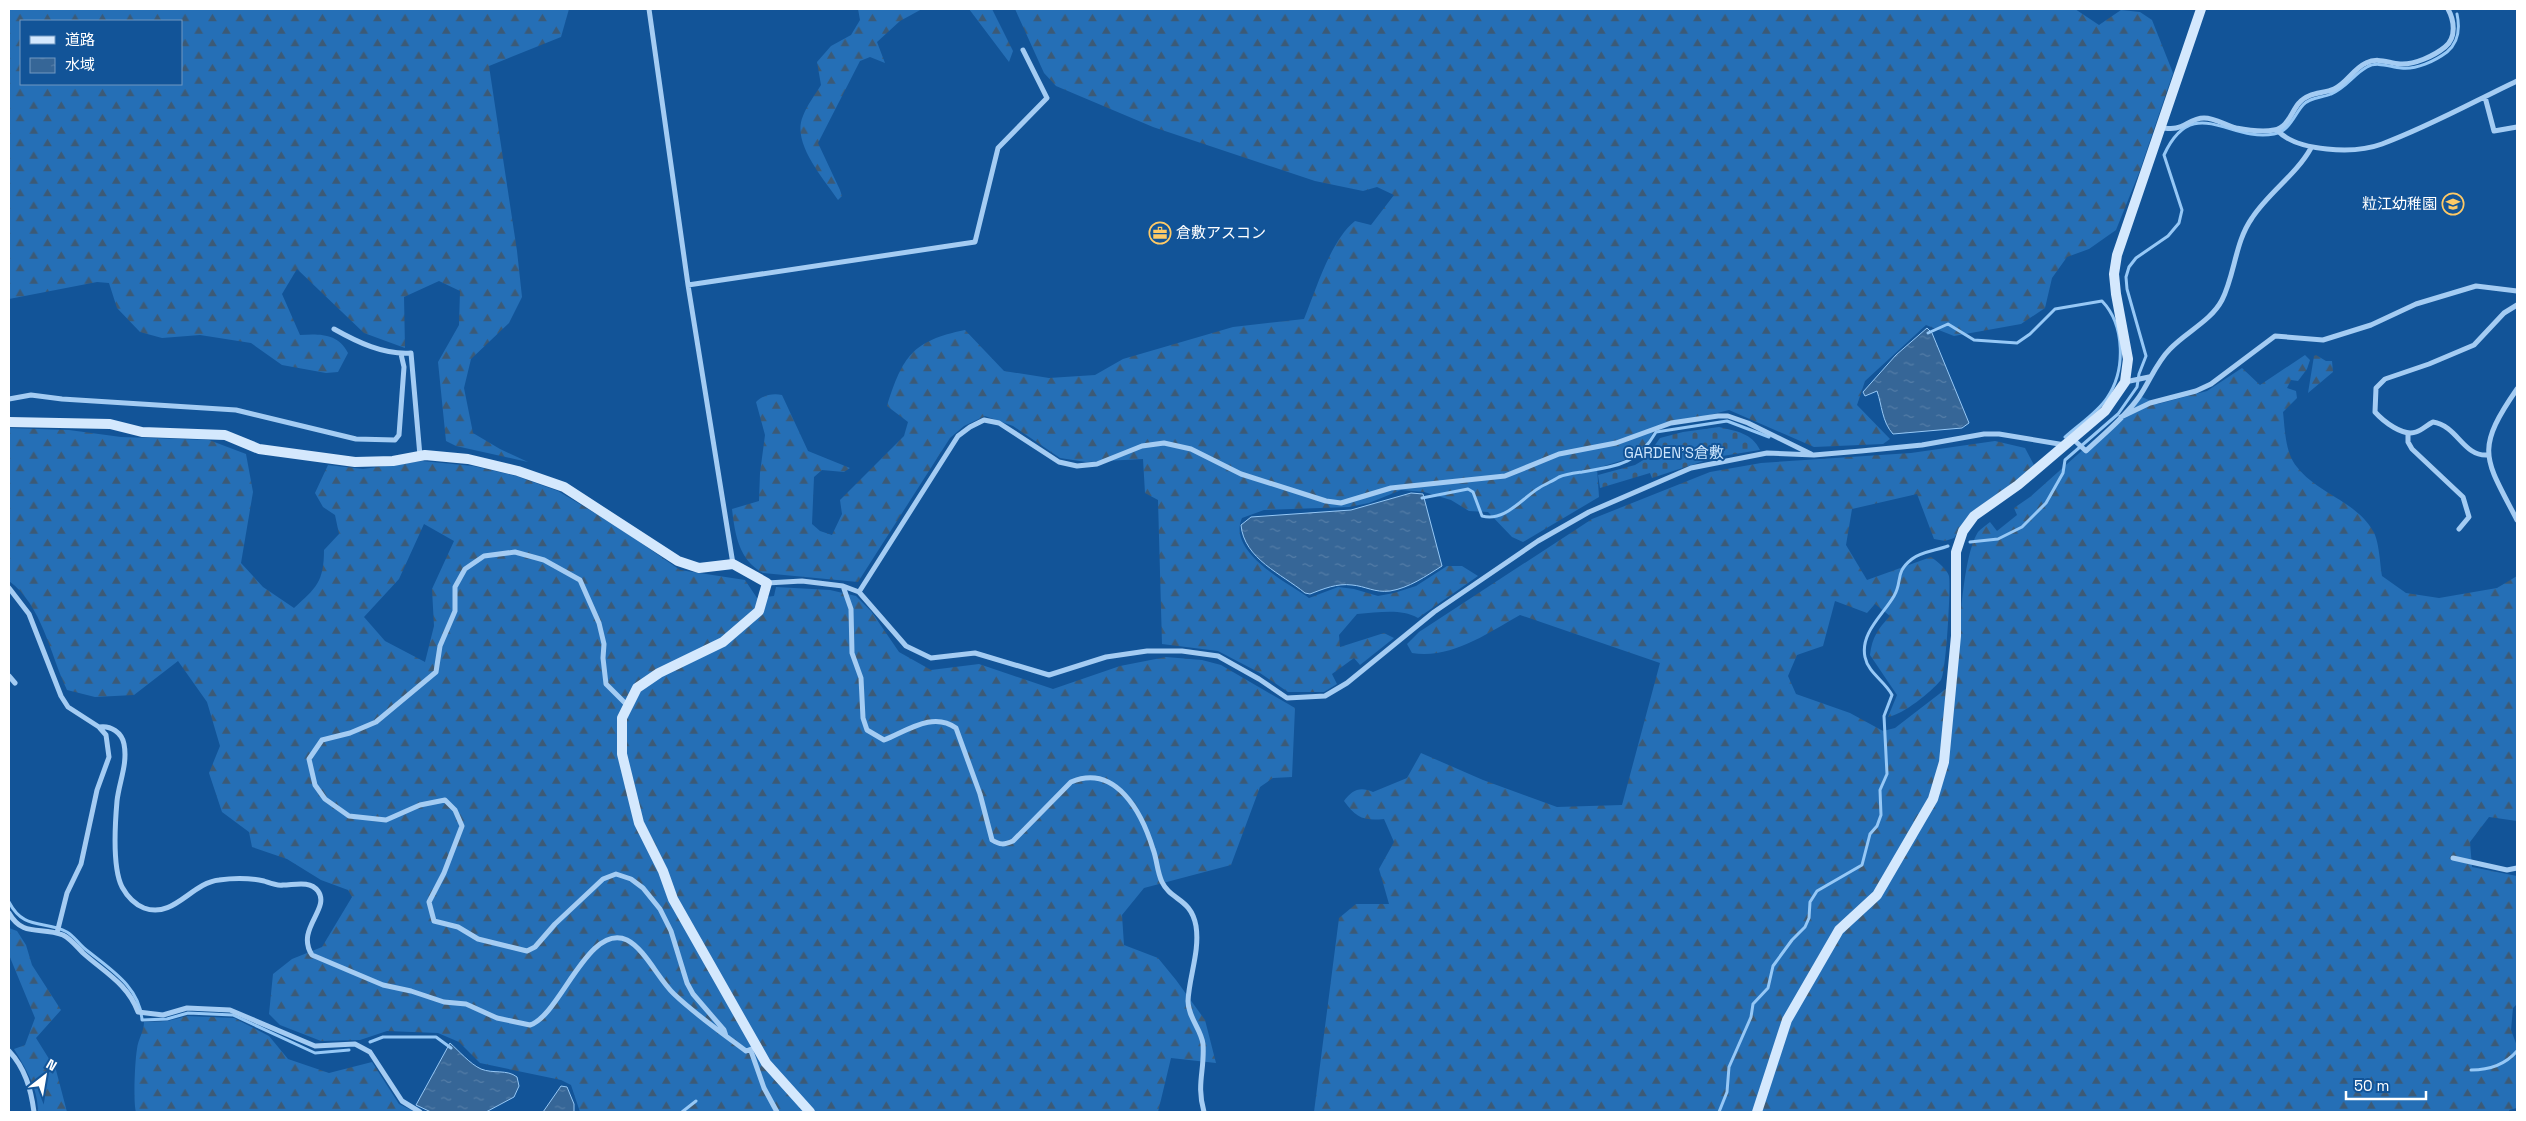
<svg xmlns="http://www.w3.org/2000/svg" width="2526" height="1121" font-family="'Space Grotesk','Noto Sans JP',sans-serif">
	<defs>
		<pattern id="forest-firs" width="22" height="20" patternUnits="userSpaceOnUse" patternTransform="scale(1.25)"><rect width="22" height="20" fill="#256fb6"/><path d="M5 1l3.5 6h-7zM16 11l3.5 6h-7z" fill="#3c5a76"/></pattern>
		<pattern id="cemetery-stones" width="16" height="16" patternUnits="userSpaceOnUse" patternTransform="scale(1.25)"><rect width="16" height="16" fill="#256fb6"/><path d="M2 7V4a2 2 0 0 1 4 0v3zM10 15v-3a2 2 0 0 1 4 0v3z" fill="#3c5a76"/></pattern>
		<pattern id="water-ripples" width="26" height="14" patternUnits="userSpaceOnUse" patternTransform="scale(1.25)"><rect width="26" height="14" fill="#366697"/><path d="M2 4q2-2 4 0t4 0M15 11q2-2 4 0t4 0" fill="none" stroke="#547da7"/></pattern>
	</defs>
	<rect width="100%" height="100%" fill="#125498"/>
	<path fill="url(#forest-firs)" fill-rule="evenodd" d="M9,9H569L561,37L489,66L517,251L522,297L509,323L471,359L464,388L473,433L500,449L528,462L456,446L446,441L438,362L459,325L460,291L439,281L404,297L405,348L364,333L297,269L282,294L300,335C319,334 338,333 348,353L338,372L326,373L282,365L251,343L200,335L162,338L140,332L117,308L109,283L97,282L9,299ZM21,21H181V84H21Z
		M858,9H922L900,21L877,42L885,63L870,57L860,61L818,143L840,190L842,196L838,200C824,179 791,143 803,116C807,105 815,95 821,85L817,62L831,46L851,35L860,20Z
		M969,9H992L1013,51L1009,62Z
		M1015,9H2075L2099,25L2121,10L2140,12L2152,20L2173,73L2139,173L2116,230L2089,249L2067,257L2052,278L2045,308L2021,324L1954,336L1926,325L1865,381L1857,405L1890,439L1883,444L1814,447L1729,410L1655,429L1645,447L1624,460L1597,468L1599,497L1523,542L1512,537L1488,512L1469,511L1451,500L1424,492L1401,490L1369,503L1349,507L1264,510L1242,518C1227,552 1286,582 1309,598L1338,587L1354,589L1378,596L1394,593L1416,586L1447,566H1462L1478,576L1418,618C1400,608 1378,613 1357,614L1339,635L1340,647L1384,633L1394,638L1360,665L1354,658L1332,674L1337,684L1324,692H1288L1260,673L1218,651L1162,644L1158,500L1145,493L1143,459L1086,462L1060,458L1013,426L985,416L964,426L950,438L858,582L763,573C739,560 735,535 732,509L759,501L760,473L765,435L756,402C763,395 773,393 782,395L808,451L850,468L844,472L822,470L814,477L812,524L820,531L832,535L842,514L840,500L904,436L908,422L887,406C903,356 912,341 965,330L1004,371L1049,378L1095,375L1123,359L1233,327L1304,319C1316,290 1330,241 1355,221L1371,225L1394,195L1377,187L1363,191L1315,181L1153,127L1056,86L1044,73Z
		M2305,355L2310,360L2307,369L2298,381L2291,380L2287,388L2296,391L2297,398L2283,412C2285,429 2285,453 2297,467C2318,494 2356,501 2373,531C2379,540 2380,564 2382,576L2406,593L2439,598L2497,588L2517,576V821L2489,817L2470,842L2472,867L2517,876V1004L2513,1008L2511,1030L2517,1046V1108L2509,1110L2510,1112H1314L1339,918L1356,904H1389L1379,869L1394,842L1384,819C1364,821 1356,818 1344,801C1352,790 1360,786 1373,792L1407,778L1421,753L1483,780L1557,807L1622,805L1660,663L1520,615C1486,634 1452,659 1412,653L1407,644L1419,632L1592,519L1710,472L1761,463L1911,453L1995,441L2025,448L2034,465L2018,480L1971,512L1954,538L1945,541L1934,539L1917,494L1852,509L1846,545L1867,580L1931,557C1937,561 1947,569 1949,576C1951,587 1946,673 1941,680C1931,692 1904,714 1888,717L1897,695L1870,655C1872,637 1878,629 1890,616L1875,604L1867,613L1835,601L1823,646L1797,655L1788,676L1796,694L1850,713L1883,731L1895,728L1956,681C1959,647 1961,559 1978,532C1981,529 1986,525 1990,522L1997,531L2017,515L2014,508L2030,497L2142,397L2158,404L2207,391L2242,368L2260,385Z
		M2316,355L2326,361H2332L2333,372L2308,393L2314,356Z
		M9,428L69,430L121,437L209,440L246,454L253,492L241,563L263,587L294,608C316,588 324,582 324,550L339,534L335,515L323,507L315,493L328,465L363,469L422,461L473,466L516,476L558,491L618,527L680,570L745,580L757,598L774,596L776,587L830,590L856,596L871,611L899,652L931,670L979,664L1053,689L1120,666L1166,657L1202,660L1221,665L1295,708L1292,777L1273,778L1260,787L1231,865L1144,888L1122,915L1124,945L1158,958L1176,980L1205,1020L1216,1063L1171,1058L1158,1112H580L571,1085L561,1080L480,1063L459,1042L438,1033L387,1031L360,1040L321,1041L280,1025L269,1014L273,974L292,959L322,947L352,897L348,890L321,880L287,859L252,847L249,832L222,812L209,773L220,746L207,702L178,661L134,695L95,697L67,690C50,654 42,605 9,581ZM424,524L454,541L432,589L434,626L425,662L385,641L364,617L399,579Z
		M9,928L17,931L26,945L32,965L61,1010L36,1038L56,1070L67,1112H38C38,1088 26,1069 14,1049L25,1045L35,1018L9,955Z
		M187,1016L234,1018L269,1036L288,1059L329,1073L372,1062L399,1104L415,1112H136C133,1102 135,1060 137,1049C138,1039 144,1032 144,1022L168,1021Z"/>
	<path fill="url(#cemetery-stones)" d="M1719,427C1736,431 1752,433 1760,450L1716,457L1652,478L1650,473L1600,488L1598,475L1635,465L1645,459L1660,438L1683,432Z"/>
	<path fill="url(#water-ripples)" stroke="#96c8f6" d="M1927,328L1932,333L1969,423L1962,428L1893,434C1882,422 1882,405 1877,391L1865,396L1863,392L1896,355Z
		M1411,493L1423,494L1442,566C1426,576 1409,588 1390,591C1375,593 1365,586 1352,585C1337,583 1323,589 1310,594L1305,593C1282,574 1244,559 1241,525L1251,517L1351,510Z
		M450,1043C459,1051 470,1064 481,1069C493,1074 507,1069 517,1077L519,1086L514,1097L486,1112H431L416,1105Z
		M561,1086L567,1087L574,1104V1112H543Z"/>
	<g fill="none" stroke-linecap="round" stroke-linejoin="round">
		<path stroke="#96c8f6" stroke-width="3" d="M1928,333L1948,324L1974,340L2017,343L2030,334L2055,309L2102,301C2125,325 2126,370 2107,398C2097,413 2078,425 2065,437
			M1422,498L1468,489L1473,492L1482,516C1505,522 1521,499 1539,488C1545,484 1553,481 1559,477C1566,474 1575,473 1582,472C1617,466 1637,465 1656,432L1727,421L1769,437
			M1970,542L1998,539L2022,527L2046,503L2063,473L2065,460L2118,414L2137,387L2139,374L2146,356L2127,289L2126,277L2129,267L2136,258L2168,236L2179,223L2182,210L2164,155C2193,92 2230,143 2274,134C2290,131 2294,115 2303,105C2310,97 2322,98 2331,94C2346,88 2354,74 2367,67C2377,61 2390,67 2401,68C2416,70 2435,61 2447,52C2459,42 2460,28 2457,14
			M9,902C24,931 44,920 67,932C74,936 78,943 84,948C108,968 140,986 142,1020L167,1019L188,1013L233,1015L315,1053L349,1050
			M370,1042L383,1037H436L451,1048
			M2471,1070C2489,1070 2505,1065 2517,1051
			M682,1112L696,1101
			M1719,1112L1727,1092L1729,1067L1751,1017L1753,1004L1768,988L1773,966L1792,940L1805,927L1809,918L1810,902L1817,891L1862,865L1870,834L1877,826L1881,815L1880,790L1887,774L1884,716L1892,695C1885,681 1868,673 1865,657C1860,633 1883,615 1894,596C1903,581 1894,573 1912,559C1920,552 1938,550 1948,546"/>
		<path stroke="#a4ccf3" stroke-width="5" d="M649,9L688,285L733,564
			M2485,97L2494,131L2517,127
			M2160,128C2165,128 2171,129 2176,128C2186,126 2192,118 2204,118C2215,118 2225,125 2236,128C2247,130 2263,132 2274,130C2288,128 2291,112 2299,103C2308,92 2323,94 2334,89C2347,83 2353,69 2366,63C2378,57 2388,63 2400,64C2414,65 2434,56 2445,47C2457,37 2454,20 2448,9
			M2277,130C2297,152 2355,154 2382,144C2428,127 2473,102 2517,81
			M688,285L975,242L998,148L1047,98L1023,50
			M334,329C357,342 384,355 411,353L420,456
			M2125,382L2149,377
			M2517,389C2474,451 2485,458 2517,520
			M9,399L31,395L62,399L236,410L356,439L395,440L399,435L404,367L401,354
			M2121,417L2150,403L2196,391L2211,384L2275,336L2323,340L2371,325L2416,304L2476,286L2517,291
			M2408,433V442L2412,449L2463,497L2469,517L2459,529
			M2074,440L2086,451C2104,434 2125,417 2139,397C2150,381 2156,363 2170,349C2186,332 2211,321 2222,300C2235,274 2235,242 2252,218C2269,192 2296,175 2311,148
			M2488,455C2463,457 2458,426 2433,422C2427,425 2422,430 2416,432C2403,437 2383,421 2375,412L2376,388L2385,379L2429,364L2474,345L2504,313L2517,305
			M767,583L802,581L843,586L859,592L906,646L931,658L975,653L1049,675L1106,657L1147,651H1182L1218,656L1259,679L1287,698L1325,696L1347,683L1434,612L1538,541L1589,512L1691,468L1767,453L1814,455L1861,451L1922,445L1984,434H1999L2065,445
			M843,586L851,609L852,653L861,678L863,718L867,730L884,740C907,731 933,711 956,728L980,794L992,840C1000,845 1004,845 1013,841L1071,782C1116,763 1142,813 1153,849C1157,859 1157,872 1162,882C1171,901 1191,898 1196,926C1200,951 1189,977 1188,1001C1188,1017 1201,1029 1203,1044C1205,1070 1196,1084 1204,1112
			M9,588L29,614L61,696L68,707L99,727L106,735L109,757L97,790L81,864L67,893L57,933
			M859,592L958,436L970,427L984,420L999,423L1059,462L1077,466L1097,464L1142,446L1164,443L1191,449L1241,474L1326,501L1341,503L1391,488L1505,476L1559,454L1616,443L1671,423L1718,416H1728L1748,423L1811,454
			M9,676L15,683
			M628,706L606,684L603,658L604,644L599,623L580,580L544,560L515,552L484,556L465,569L455,587V611L440,646L436,672L376,722L350,733L322,740L309,759L315,785L325,799L349,816L386,820L420,805L445,800L455,810L462,826L444,873L429,902L434,921L458,927L478,939L527,951L535,947L555,924L603,879L616,874L631,879L643,888L660,909L671,931L687,983L693,994L724,1030L726,1036
			M99,727C111,725 122,733 124,744C128,764 119,782 117,801C115,824 112,867 122,887C127,896 134,904 144,908C174,919 191,883 219,880C233,878 250,878 264,881C270,883 276,886 283,885C294,885 310,880 318,891C331,909 295,929 312,955L383,985L411,991L444,1002L466,1004L497,1018L530,1025C560,1016 588,922 627,940C645,949 659,980 674,994C696,1015 722,1033 746,1051L757,1047
			M2453,858L2507,870L2517,868
			M9,913C23,938 41,926 63,935C71,939 77,947 83,953C104,972 128,984 138,1012L163,1015L187,1008L230,1010L315,1046L355,1044L370,1052L402,1101L420,1112
			M9,1051C25,1068 31,1089 34,1112
			M751,1051L764,1088L777,1112"/>
		<path stroke="#d4e8fd" stroke-width="10" d="M9,422L110,424L142,432L225,435L259,449L355,462L393,461L425,455L468,459L518,471L564,487L678,561L699,568L733,564L767,583L759,611L723,642L659,673L637,688L622,718V754L639,823L663,871L673,899L766,1063L810,1112
			M1757,1112L1787,1020L1839,930L1877,895L1933,799L1944,762L1956,636V552L1963,531L1974,516L2018,485L2105,411L2125,382L2128,359L2116,294L2114,274L2117,255L2201,9"/>
	</g>
	<defs>
		<g id="school-ring" transform="scale(1.125)"><circle r="9.5" fill="#125498" stroke="#ffca66" stroke-width="1.5"/><path d="M0-5L7-2L0 1L-7-2ZM-4 1L0 2.5L4 1V4Q0 6-4 4Z" fill="#ffca66"/></g>
		<g id="office-ring" transform="scale(1.125)"><circle r="9.5" fill="#125498" stroke="#ffca66" stroke-width="1.5"/><path d="M-6-3h4V-5.5h4V-3h4V5H-6ZM-1-4.5V-3h2v-1.5ZM-6 0V1H6V0Z" fill="#ffca66"/></g>
	</defs>
	<g fill-rule="evenodd">
		<use href="#school-ring" x="2453" y="204"/>
		<use href="#office-ring" x="1160" y="233"/>
	</g>
	<g text-anchor="middle" stroke-width="4" stroke-linejoin="round" paint-order="stroke">
		<g font-size="15" fill="#fff" stroke="#125498" text-anchor="end">
			<text x="2437" y="209">粒江幼稚園</text>
			<text x="1176" y="238" text-anchor="start">倉敷アスコン</text>
		</g>
		<g font-size="15" fill="#cce5fd" stroke="#125498">
			<text x="1674" y="458">GARDEN'S倉敷</text>
		</g>
	</g>
	<rect width="2526" height="1121" fill="none" stroke="#ffffff" stroke-width="20"/>
	<rect x="20" y="20" width="162" height="65" fill="#125498" stroke="#7198c1"/>
	<rect x="30" y="36" width="25" height="8" fill="#d4e8fd" stroke="#7198c1"/>
	<text x="65" y="45" font-size="15" fill="#ffffff">道路</text>
	<rect x="30" y="58" width="25" height="15" fill="url(#water-ripples)" stroke="#7198c1"/>
	<text x="65" y="70" font-size="15" fill="#ffffff">水域</text>
	<g transform="translate(45 1076) rotate(31)" stroke="#125498" stroke-width="4" paint-order="stroke">
	<path d="M0-4L9 19L0 12L-9 19Z" fill="#ffffff"/>
	<text y="-8" font-size="14" font-weight="bold" text-anchor="middle" fill="#ffffff">N</text>
	</g>
	<path d="M2346 1091v8h80v-8" fill="none" stroke="#ffffff" stroke-width="2.5"/>
	<text x="2354" y="1091" font-size="15" fill="#ffffff" stroke="#125498" stroke-width="4" paint-order="stroke">50 m</text>
</svg>
